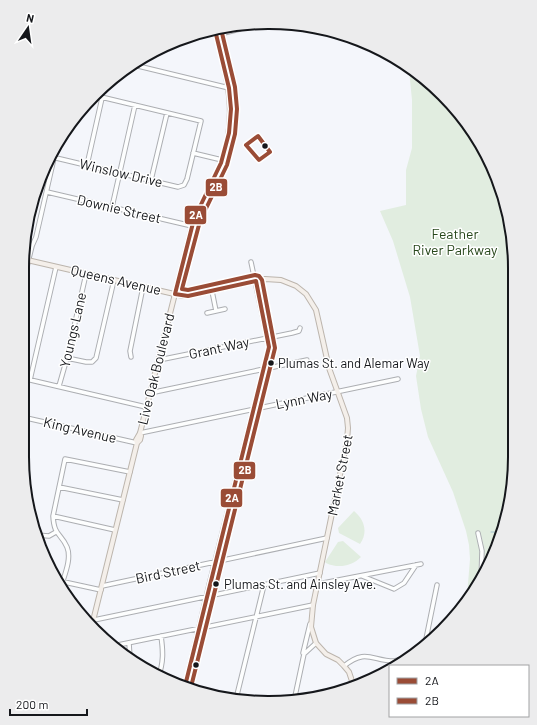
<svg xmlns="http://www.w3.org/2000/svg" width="537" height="725" font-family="Barlow,sans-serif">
	<rect width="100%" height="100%" fill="#f4f6fb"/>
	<path fill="#e1ede0" d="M409,70L464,119L496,174L513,236L514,473L502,536L482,580L467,596L470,559L469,545L466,531L453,492L428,437L421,409L416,376L420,356L410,297L393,241L380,211L406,205V170L412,148V100Z
		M354,511C365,520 368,533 360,544L339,533L338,528Z
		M343,541L361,557C352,566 338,569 326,563L325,562L338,542Z"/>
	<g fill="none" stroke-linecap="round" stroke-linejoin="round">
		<path stroke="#a4c2ce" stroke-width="1" d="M491,532H503"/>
		<g stroke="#acaeb2" stroke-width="5.5">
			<path id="minor" d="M216,35L240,29
				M134,65L229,88
				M193,153L222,160
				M52,157L178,187L184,185L187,179L201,121L97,96
				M87,165L102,98
				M151,180L167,113
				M47,192L192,226
				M112,207L135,105
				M22,287L32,246L36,237L57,145
				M212,291L216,311
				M207,313L225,309
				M131,357L130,351L143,287
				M67,358L86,362H92L96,358L114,280
				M159,360L292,333L299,331L300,328
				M22,378L146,407
				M30,380L56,267
				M59,386L67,358L86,274
				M150,393L307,360
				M22,417L137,443
				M140,433L398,379
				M59,487L123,500
				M53,516L115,530
				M478,533L482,551L481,581
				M36,535L49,536L56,532
				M362,576L394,589L404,583L416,565
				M55,580L101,590
				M318,584L421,564
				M102,586L327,538
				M61,587C64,576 72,559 67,547C61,533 54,536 53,516L65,459L130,472
				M94,620L320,573
				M129,643L130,658
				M425,644L437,585
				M113,646L313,605
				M303,653L310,624
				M344,666C366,648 372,661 394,661C401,660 405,656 412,656
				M158,677C164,663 163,650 161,636
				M185,686L209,585L269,347L251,262
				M236,699L264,585
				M294,701L304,654L316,643"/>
		</g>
		<g stroke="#bcb5ad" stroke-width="6">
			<path id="major" d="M23,259L183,296H188L265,279L281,280L296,286L306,294L316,310L329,368L347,418L348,428L347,441L313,605L311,627L316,643L326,654L338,660L344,666L349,672L354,687
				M137,443L140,440L141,436L140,433
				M92,625L137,443L136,440L140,433L192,226C199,204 212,186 220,165C239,117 227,76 215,30"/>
		</g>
		<use href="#minor" stroke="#fdfefe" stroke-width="3.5"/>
		<use href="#major" stroke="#f4efea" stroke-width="4"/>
		<g stroke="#fff" stroke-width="7">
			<path id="bus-1" d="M258,136L270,152L259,160L246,145Z
				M185,686L269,347L256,281L188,296L175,294L194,219L221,163L229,133L231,109L229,88L215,30"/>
		</g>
		<g stroke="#fff" stroke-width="7">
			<path id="bus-2" d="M191,687L275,348L262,280L259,276L255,275L188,290L182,289L200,221L227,165L235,134L237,109L235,87L221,29"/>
		</g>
		<use href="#bus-1" stroke="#9a4c36" stroke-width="4"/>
		<use href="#bus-2" stroke="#9a4c36" stroke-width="4"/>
	</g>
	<g fill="#15171b" stroke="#fff" stroke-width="1.5">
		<circle cx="265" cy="146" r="3.5"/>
		<circle cx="271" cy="363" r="3.5"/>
		<circle cx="216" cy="584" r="3.5"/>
		<circle cx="196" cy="665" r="3.5"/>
	</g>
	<g text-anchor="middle" stroke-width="3" stroke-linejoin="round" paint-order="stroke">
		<g font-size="13" fill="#15171b" stroke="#fff" text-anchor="start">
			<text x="278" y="368">Plumas St. and Alemar Way</text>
			<text x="224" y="589">Plumas St. and Ainsley Ave.</text>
		</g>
		<g font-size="14" fill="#15171b" stroke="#fff">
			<text transform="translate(121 173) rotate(13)" y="5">Winslow Drive</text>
			<text transform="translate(119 209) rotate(13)" y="5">Downie Street</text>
			<text transform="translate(116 280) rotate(13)" y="5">Queens Avenue</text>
			<text transform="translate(73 330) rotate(-77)" y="5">Youngs Lane</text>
			<text transform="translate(219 348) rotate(-12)" y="5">Grant Way</text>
			<text transform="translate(156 369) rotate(-76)" y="5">Live Oak Boulevard</text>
			<text transform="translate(304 399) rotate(-11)" y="5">Lynn Way</text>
			<text transform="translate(80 430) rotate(13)" y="5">King Avenue</text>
			<text transform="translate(340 475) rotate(-79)" y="5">Market Street</text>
			<text transform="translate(168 572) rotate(-12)" y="5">Bird Street</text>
		</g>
		<g font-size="14" fill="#27471b" stroke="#fff">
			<text x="455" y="239">Feather<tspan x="455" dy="16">River Parkway</tspan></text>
		</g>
	</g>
	<path d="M0 0H537V725H0ZM268 29H269A239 239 0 0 1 508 268V457A239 239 0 0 1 269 696H268A239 239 0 0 1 29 457V268A239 239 0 0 1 268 29Z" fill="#ececed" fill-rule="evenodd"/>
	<path fill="none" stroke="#15171b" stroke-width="2" d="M268 29H269A239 239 0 0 1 508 268V457A239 239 0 0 1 269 696H268A239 239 0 0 1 29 457V268A239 239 0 0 1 268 29Z"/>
	<g stroke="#fff" stroke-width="1.5">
		<rect x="205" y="178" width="23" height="19" rx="4" fill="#9a4c36"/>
		<rect x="184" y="205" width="23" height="20" rx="4" fill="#9a4c36"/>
		<rect x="233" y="461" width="23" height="19" rx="4" fill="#9a4c36"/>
		<rect x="220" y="488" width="23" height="20" rx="4" fill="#9a4c36"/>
	</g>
	<g font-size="11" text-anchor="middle" font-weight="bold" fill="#fff">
		<text x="216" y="191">2B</text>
		<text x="196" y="219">2A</text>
		<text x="245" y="474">2B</text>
		<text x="232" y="502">2A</text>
	</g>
	<rect x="389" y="665" width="140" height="52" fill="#ffffff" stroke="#a1a2a4"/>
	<rect x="397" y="678" width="20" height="6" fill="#9a4c36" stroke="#a1a2a4"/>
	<text x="425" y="685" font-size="12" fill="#15171b">2A</text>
	<rect x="397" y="698" width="20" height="6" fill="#9a4c36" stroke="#a1a2a4"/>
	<text x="425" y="705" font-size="12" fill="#15171b">2B</text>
	<g transform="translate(28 28) rotate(13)" stroke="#ffffff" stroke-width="3" paint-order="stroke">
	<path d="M0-3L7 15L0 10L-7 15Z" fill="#15171b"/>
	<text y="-6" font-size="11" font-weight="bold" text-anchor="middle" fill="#15171b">N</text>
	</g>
	<path d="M10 709v6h77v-6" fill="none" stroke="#15171b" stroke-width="2"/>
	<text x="16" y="709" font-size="12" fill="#15171b" stroke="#ffffff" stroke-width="3" paint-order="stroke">200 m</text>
</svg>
